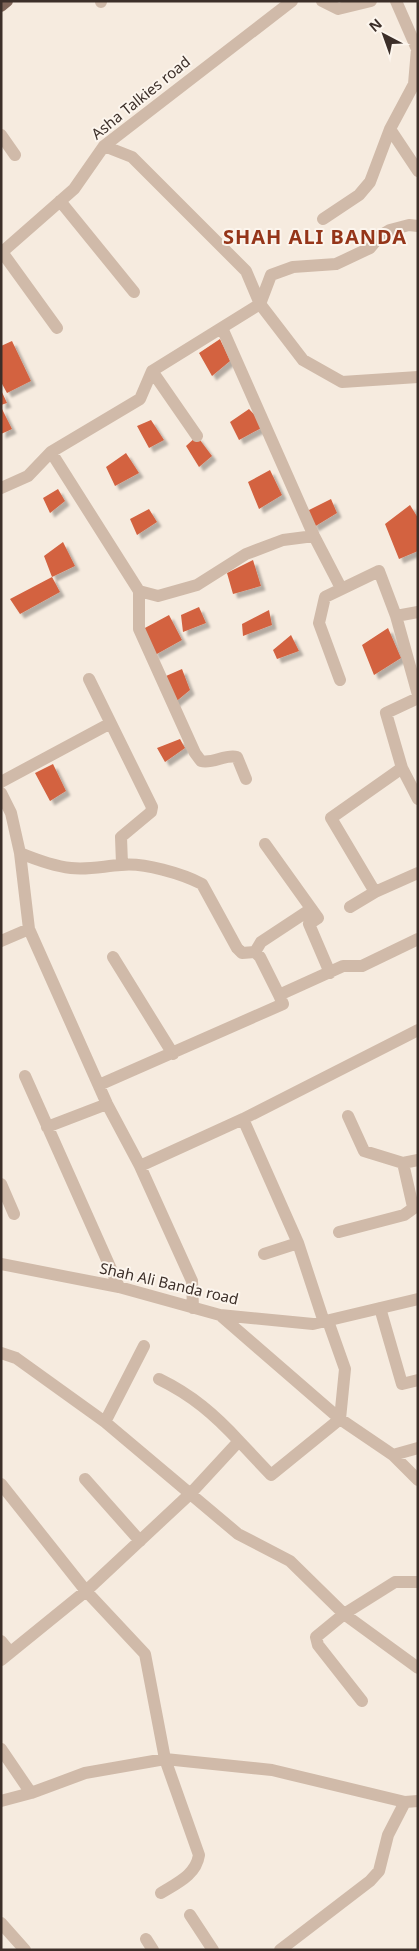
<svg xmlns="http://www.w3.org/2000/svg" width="419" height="1951" font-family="'Noto Sans',sans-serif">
	<defs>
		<filter id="shadow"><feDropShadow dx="4.5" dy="4.5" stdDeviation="1" flood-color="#0004"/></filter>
	</defs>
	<rect width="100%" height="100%" fill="#f6ebdf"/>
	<path fill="#d36240" filter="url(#shadow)" d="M220,339L230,361L212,376L199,353Z
		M12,341L31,381L7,393L1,382V346Z
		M1,390L7,403L1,405Z
		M1,407L12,429L1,434Z
		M249,409L265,426L239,440L230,422Z
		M151,420L164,440L149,448L137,426Z
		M197,436L212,456L199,467L186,446Z
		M126,453L139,473L115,486L106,467Z
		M270,470L282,495L259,509L248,482Z
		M58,489L65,501L50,513L43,498Z
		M331,499L337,513L314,527L307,511Z
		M410,505L418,518V551L399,559L385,524Z
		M149,509L157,522L137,535L130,519Z
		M63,542L75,566L52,577L44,556Z
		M253,560L261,586L233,594L227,573Z
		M52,577L60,592L20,614L10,599Z
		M199,607L206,623L183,632L181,615Z
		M269,610L272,625L243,636L242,624Z
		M169,615L182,640L155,655L143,629Z
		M388,628L401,658L374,675L362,645Z
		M291,635L299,651L277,659L273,650Z
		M182,669L190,690L173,704L166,676Z
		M180,739L185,748L165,762L157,748Z
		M53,764L66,791L50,801L35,773Z"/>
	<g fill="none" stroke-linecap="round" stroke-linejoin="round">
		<path stroke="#d0baa9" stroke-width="12" d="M101,1V2
			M322,1L338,9L371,1
			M390,129L418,171
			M1,135L15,155
			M104,146L132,157L246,271L260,304L303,360L342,382L418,377
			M60,201L134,292
			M323,219L359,195L370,182L390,129L414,84L417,49L396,1
			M2,252L57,328
			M1,253L74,189L104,146L292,1
			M222,328L314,536L341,588
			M152,371L197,436
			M51,452L139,591V629L195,753L201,761C213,764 225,754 237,757L246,779
			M1,488L28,476L51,452L140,399L152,371L260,304L271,275L293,267L336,264L370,248L380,236L390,230L409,225L418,226
			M139,591L158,596L197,585L246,554L283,540L314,536
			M396,616L418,612
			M89,679L152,807L151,812L121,837L122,864
			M340,680L319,623L325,597L379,571L396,616L418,695
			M418,698L386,713L402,768L418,799
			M1,782L109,724
			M1,793L11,813L20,853L29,929L107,1104L140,1166L192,1281L193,1308
			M265,844L318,918L309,924L330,973
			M20,853C37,860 53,866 71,868C89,870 104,866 121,865C143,862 183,874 202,884L237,948L242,953L255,952L260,957L279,995
			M375,892L331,818L402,768
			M350,907L375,892L418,873
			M1,941L29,929
			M255,952L261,942L311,909
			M113,957L173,1054
			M25,1076L119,1287
			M99,1085L283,1004L279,995L343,966H362L418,939
			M348,1116L364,1151L403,1163L413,1207
			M243,1119L298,1243L324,1322
			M47,1127L107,1104
			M403,1163L418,1160
			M140,1166L243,1119L418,1030
			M1,1184L14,1214
			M339,1232L404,1215L418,1205
			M264,1254L298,1243
			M1,1264L119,1287L220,1315L313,1324L418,1299
			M380,1308L402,1384L418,1380
			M220,1315L340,1419L393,1455L418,1480
			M1,1353L16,1358L105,1422L238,1534L290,1561L344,1614L418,1668
			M159,1379C192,1395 215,1415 239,1441
			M105,1422L144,1346
			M393,1455L418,1448
			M85,1479L140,1541
			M1,1484L86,1591L145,1654L165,1759L199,1855C196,1875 177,1883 161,1893
			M1,1641L10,1652
			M1,1660L86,1591L191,1493L239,1441L271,1475L340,1419L345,1369L328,1321
			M362,1701L318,1645L316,1637L344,1614L395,1582H418
			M1,1749L31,1793
			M1,1801L31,1793L85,1773L165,1759L272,1770L405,1802L418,1801
			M190,1915L213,1950
			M1,1923L25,1950
			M146,1939L153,1950
			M280,1950L370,1881L379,1871L388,1835L405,1802"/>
		<path stroke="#806659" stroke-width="12" d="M1,6L7,1"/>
	</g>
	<g text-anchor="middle" stroke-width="4" stroke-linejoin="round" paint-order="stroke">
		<g font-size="15" fill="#3c2f29" stroke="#fcf5ed">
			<text transform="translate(141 98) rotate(-39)" y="5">Asha Talkies road</text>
			<text transform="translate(169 1284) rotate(13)" y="5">Shah Ali Banda road</text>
		</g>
		<g font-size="20" font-weight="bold" letter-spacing="1" fill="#953519" stroke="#fcf5ed">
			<text x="315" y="244">SHAH ALI BANDA</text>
		</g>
	</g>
	<rect width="419" height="1951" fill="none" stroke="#3c2f29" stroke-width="5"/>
	<g transform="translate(384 35) rotate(319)" stroke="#fcf5ed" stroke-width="4" paint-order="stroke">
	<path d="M0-4L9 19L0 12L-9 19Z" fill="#3c2f29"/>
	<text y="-8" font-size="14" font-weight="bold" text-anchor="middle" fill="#3c2f29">N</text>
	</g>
</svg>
